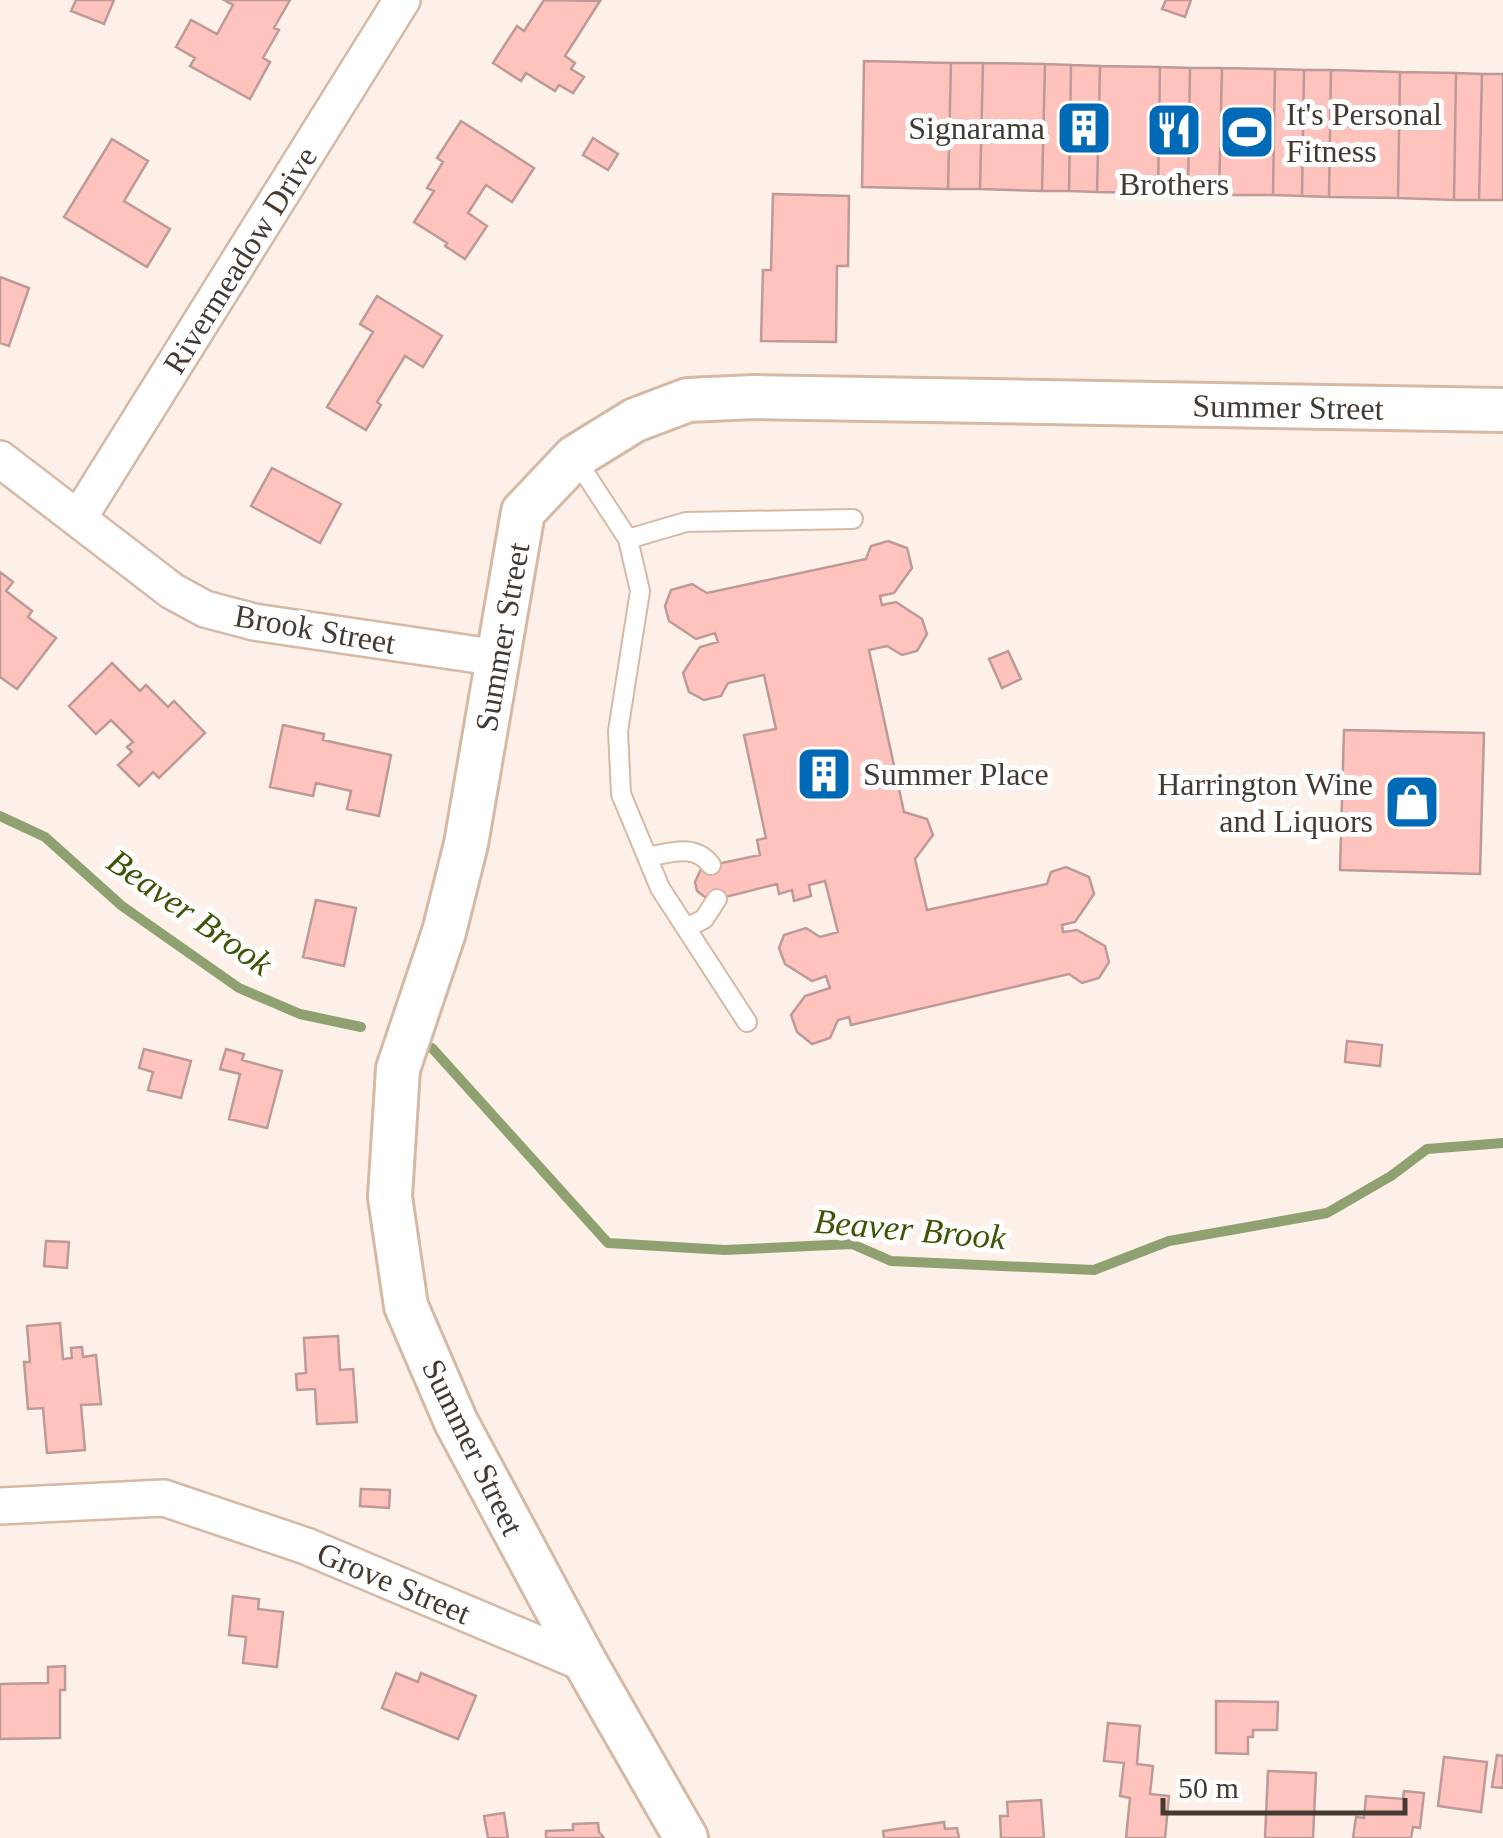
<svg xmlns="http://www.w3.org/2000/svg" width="1503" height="1838" font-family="Georgia,serif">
	<rect width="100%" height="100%" fill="#fcf0e8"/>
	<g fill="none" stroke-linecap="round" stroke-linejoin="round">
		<path stroke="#8fa171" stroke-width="10" d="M0,816L45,837L122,906L239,988L300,1014L361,1027
			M432,1048L608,1243L725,1250L852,1244L891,1261L1094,1270L1169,1241L1327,1213L1391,1176L1427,1149L1503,1143"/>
	</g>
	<path fill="#ffc3bd" stroke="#bd9a97" stroke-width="2.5" d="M76,0H114L104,24L71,11Z
		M224,0H290L274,28L279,30L263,58L270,62L250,99L190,66L195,58L176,47L191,20L217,34L233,5Z
		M544,0L600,1L565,56L575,63L571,69L584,77L573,93L559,85L555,91L526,73L521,81L493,63L517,26L524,31Z
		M1166,0H1191L1185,17L1162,9Z
		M864,61L951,63L948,189L862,187Z
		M951,63H983L980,189H948Z
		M983,63L1045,64L1042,191L980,189Z
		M1045,64L1071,65L1069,191H1042Z
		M1071,65L1100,66L1097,192L1069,191Z
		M1100,66L1160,67L1158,193L1097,192Z
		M1160,67L1190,68L1188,194L1158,193Z
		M1190,68H1222L1219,195L1188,194Z
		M1222,68L1275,69L1273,195H1219Z
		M1275,69L1304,70L1302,196L1273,195Z
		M1304,70H1331L1329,197L1302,196Z
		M1331,70L1400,72L1398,198L1329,197Z
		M1400,72L1456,73L1454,200L1398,198Z
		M1456,73L1482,74L1479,200H1454Z
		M1482,74H1503V200H1479Z
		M461,121L534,168L512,202L486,185L468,213L487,226L465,259L445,246L447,243L414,222L434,191L427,188L443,162L437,158Z
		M593,138L618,154L608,170L583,155Z
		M112,139L148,161L124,201L170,229L147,267L64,217Z
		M773,194L849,196L848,266H837L836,342L761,341L763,270H771Z
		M0,277L29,288L9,346L0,343Z
		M377,296L442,336L423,367L405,356L377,402L381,405L366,430L327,407L373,332L360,324Z
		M272,468L341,504L320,543L251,506Z
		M888,541L907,548L912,568L894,593L880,596L882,605L896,602L922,619L927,634L917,651L902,655L887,646L869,650L904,812L927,819L933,835L915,859L927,910L1047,884L1051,872L1066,867L1089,877L1094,894L1075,922L1062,925L1063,932L1077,930L1105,946L1109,962L1099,978L1082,983L1069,974L851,1025L849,1017L838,1020L830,1038L812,1044L797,1032L791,1015L805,996L830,988L826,976L812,981L785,964L779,948L784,935L806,928L820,937L838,932L825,881L809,885L811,896L794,901L792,890L779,894L777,884L710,901L697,891L695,882L702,867L760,855L757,840L766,838L744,735L776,729L764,675L728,683L721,696L704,700L689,692L683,673L700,647L718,642L715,633L696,639L669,621L665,606L671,590L692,584L707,593L866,559L871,546Z
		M0,572L13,582L6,591L32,611L28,617L56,638L17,689L0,677Z
		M1008,651L1021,679L1002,688L989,659Z
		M112,663L140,691L146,685L168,707L174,701L205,733L159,778L153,772L139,786L118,765L132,752L127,747L133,742L111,720L96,734L69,706Z
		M283,725L324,734L323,740L391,755L379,816L347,809L351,791L316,783L313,796L270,787Z
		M1344,730L1484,733L1480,874L1340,870Z
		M316,900L356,908L344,966L303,957Z
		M1347,1041L1382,1045L1380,1066L1345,1062Z
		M144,1049L191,1061L181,1098L148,1090L153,1072L139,1068Z
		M226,1049L244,1054L242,1060L282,1071L267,1128L229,1119L240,1074L220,1069Z
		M46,1241L69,1242L67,1268L44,1266Z
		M60,1323L63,1359L72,1358L71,1348L82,1347L83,1357L96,1355L101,1404L81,1405L85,1450L47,1453L43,1408L28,1409L24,1362H30L27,1326Z
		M338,1336L340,1370L353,1369L357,1422L317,1424L315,1389L297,1390L296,1374L306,1373L304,1338Z
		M361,1489L390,1490L389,1508L360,1506Z
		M233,1596L259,1599L258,1609L283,1612L277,1667L243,1663L246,1637L229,1635Z
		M65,1666V1690H60V1738L0,1739V1684L48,1683V1667Z
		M396,1673L418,1682L421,1673L476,1696L458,1739L382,1708Z
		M1216,1701L1278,1702L1277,1730H1253V1737H1248V1754L1216,1753Z
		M1108,1723L1140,1726L1137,1764L1153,1766L1150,1794L1169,1796L1165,1838H1126L1130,1798L1120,1796L1124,1763L1104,1761Z
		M1497,1755L1503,1756V1788L1492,1787Z
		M1444,1757L1487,1762L1481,1812L1438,1806Z
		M1268,1771L1316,1773L1313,1838H1265Z
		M1404,1791L1424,1793L1420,1828L1413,1827L1411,1838H1353L1356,1817L1364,1818L1366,1796L1403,1799Z
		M1041,1800L1044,1838H1001L1000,1816H1008L1007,1802Z
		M504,1813L508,1838H488L484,1816Z
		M944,1822L945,1829L957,1828L959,1838H884L883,1831Z
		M598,1823L599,1832L604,1838H546V1831L573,1830V1824Z"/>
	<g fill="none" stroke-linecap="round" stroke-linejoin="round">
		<g stroke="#d5b9a5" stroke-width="22">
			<path id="service" d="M575,458L628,539L640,591L618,731L621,794L660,888L747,1022
				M628,539L686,522L853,519
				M647,857C670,853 695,843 711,865
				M686,928L704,919L717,899"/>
		</g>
		<g stroke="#d5b9a5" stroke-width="40">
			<path id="minor" d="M0,459L172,591L205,609L254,622L499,658
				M78,519L402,0
				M0,1506L164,1498L306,1546L586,1664"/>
		</g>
		<g stroke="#d5b9a5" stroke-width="48">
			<path id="tertiary" d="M686,1838L586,1664L456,1422L406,1306L390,1197L398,1069L444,932L466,844L523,512L575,457L635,420L688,400L754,397L1503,410"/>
		</g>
		<use href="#service" stroke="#fff" stroke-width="18"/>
		<use href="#minor" stroke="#fff" stroke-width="35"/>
		<use href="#tertiary" stroke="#fff" stroke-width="42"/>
	</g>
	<defs>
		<g id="building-square" transform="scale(2.875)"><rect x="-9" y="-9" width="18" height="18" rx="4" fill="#006ab6" stroke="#fff"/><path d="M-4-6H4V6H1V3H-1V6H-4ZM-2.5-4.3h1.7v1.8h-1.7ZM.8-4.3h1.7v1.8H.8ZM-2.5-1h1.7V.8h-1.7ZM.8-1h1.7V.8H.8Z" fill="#fff"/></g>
		<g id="restaurant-square" transform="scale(2.875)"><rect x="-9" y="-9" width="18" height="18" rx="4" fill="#006ab6" stroke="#fff"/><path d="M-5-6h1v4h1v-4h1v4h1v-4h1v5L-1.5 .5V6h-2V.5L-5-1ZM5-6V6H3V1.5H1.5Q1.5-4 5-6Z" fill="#fff"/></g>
		<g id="stadium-square" transform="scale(2.875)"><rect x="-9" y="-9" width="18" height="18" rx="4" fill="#006ab6" stroke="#fff"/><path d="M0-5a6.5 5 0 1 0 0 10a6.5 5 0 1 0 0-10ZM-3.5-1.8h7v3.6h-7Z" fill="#fff"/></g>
		<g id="shop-square" transform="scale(2.875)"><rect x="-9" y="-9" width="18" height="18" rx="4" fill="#006ab6" stroke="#fff"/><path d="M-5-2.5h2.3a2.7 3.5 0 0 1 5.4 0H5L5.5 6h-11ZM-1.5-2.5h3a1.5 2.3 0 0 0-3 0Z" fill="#fff"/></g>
	</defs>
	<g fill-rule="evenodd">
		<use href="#building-square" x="1084" y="128"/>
		<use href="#restaurant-square" x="1174" y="130"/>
		<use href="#stadium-square" x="1247" y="132"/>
		<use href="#building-square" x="824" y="774"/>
		<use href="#shop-square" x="1412" y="802"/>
	</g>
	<g text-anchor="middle" stroke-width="10" stroke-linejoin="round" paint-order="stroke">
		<g font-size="32" fill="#453a32" stroke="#fff" text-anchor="start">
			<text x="1286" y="125">It's Personal<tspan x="1286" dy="37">Fitness</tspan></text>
			<text x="1045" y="139" text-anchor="end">Signarama</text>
			<text x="1174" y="195" text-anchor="middle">Brothers</text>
			<text x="863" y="785">Summer Place</text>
			<text x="1373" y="795" text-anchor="end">Harrington Wine<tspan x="1373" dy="37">and Liquors</tspan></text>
		</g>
		<g font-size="32" fill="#453a32" stroke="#fff">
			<text transform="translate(240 260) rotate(-58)" y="11">Rivermeadow Drive</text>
			<text transform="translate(1288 407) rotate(1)" y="11">Summer Street</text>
			<text transform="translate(315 629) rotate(10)" y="11">Brook Street</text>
			<text transform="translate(502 637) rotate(-80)" y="11">Summer Street</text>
			<text transform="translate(473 1447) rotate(64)" y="11">Summer Street</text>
			<text transform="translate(394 1583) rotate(23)" y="11">Grove Street</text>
		</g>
		<g font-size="35" font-style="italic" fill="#3d5305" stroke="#fff">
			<text transform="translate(190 912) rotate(35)" y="12">Beaver Brook</text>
			<text transform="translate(910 1229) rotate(5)" y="12">Beaver Brook</text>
		</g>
	</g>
	<path d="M1163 1798v15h242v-15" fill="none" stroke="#453a32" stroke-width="5"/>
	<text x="1178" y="1798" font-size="30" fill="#453a32" stroke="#ffffff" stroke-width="8" paint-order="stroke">50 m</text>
</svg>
